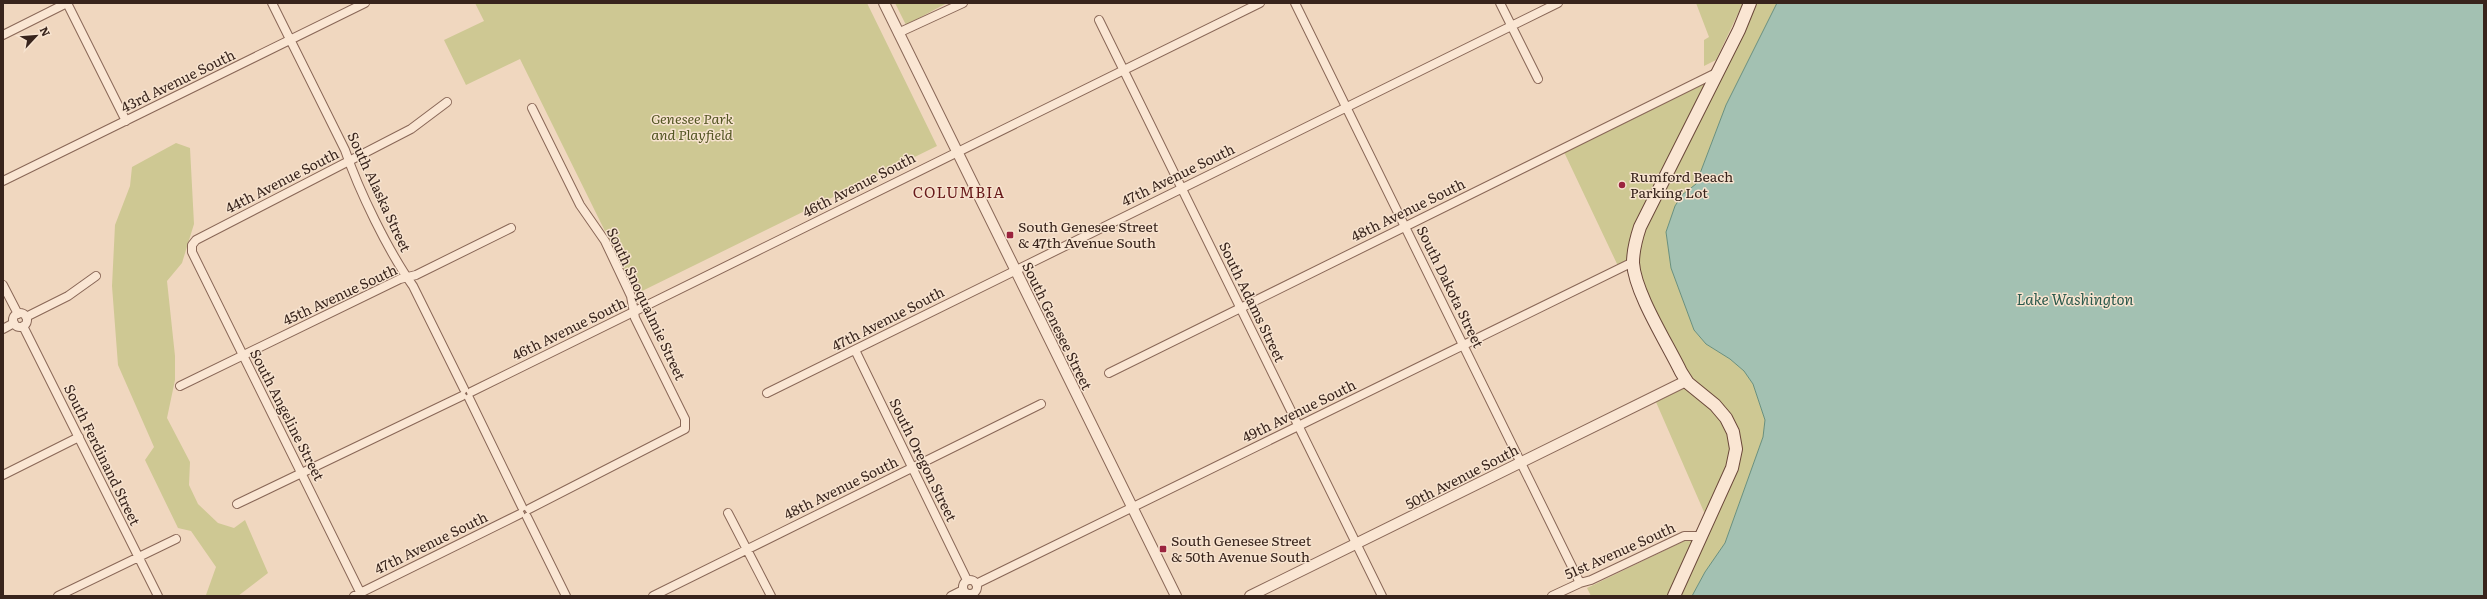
<svg xmlns="http://www.w3.org/2000/svg" width="2487" height="599" font-family="Literata,serif">
	<rect width="100%" height="100%" fill="#f0d7bf"/>
	<path fill="#cec893" d="M475,3H867L937,146L636,294L520,59L466,85L444,40L484,21Z
		M895,3H947L906,25Z
		M1696,3H1743L1716,60L1704,66V40L1709,37Z
		M1753,3H1777L1726,105L1696,184L1682,195L1675,206L1666,232L1671,268L1694,330L1706,344L1730,359L1744,371L1753,384L1765,420L1763,437L1725,543L1705,572L1692,596H1591L1587,588L1711,528L1656,402L1694,383L1687,375C1669,338 1641,299 1639,257L1618,266L1564,152L1724,70Z
		M176,143L190,148L194,224L182,263L167,281L175,356V380L167,418L190,462L189,485L198,504L218,523L234,528L245,520L268,573L238,596L206,595L216,567L191,531L178,528L145,460L154,447L118,365L112,286L115,225L130,186L132,167Z"/>
	<path fill="#a3c1b2" stroke="#69907e" d="M1777,3H2484V596H1692L1705,572L1725,543L1763,437L1765,420L1753,384L1744,371L1730,359L1706,344L1694,330L1671,268L1666,232L1675,206L1682,195L1696,184L1726,105Z"/>
	<g fill="none" stroke-linecap="round" stroke-linejoin="round">
		<g stroke="#896757" stroke-width="10">
			<path id="minor" d="M67,3L126,121
				M272,3L345,150C359,191 388,251 413,286L464,389
				M1295,3L1580,583
				M1500,3L1538,79
				M1099,20L1382,596
				M898,33L963,3
				M3,35L67,3
				M3,181L365,3
				M3,285L18,314
				M13 320a7 7 0 1 1 14 0a7 7 0 1 1-14 0Z
				M26,317L68,296L96,276
				M23,326L158,596
				M3,329L14,323
				M855,350L967,580
				M1109,373L1718,72
				M180,386L400,279L416,275L511,228
				M471,392L1260,3
				M767,393L1558,3
				M469,398L522,507
				M3,475L79,437
				M237,504L462,396
				M529,509L685,429V419L681,411L635,318L631,296L605,241L580,205L532,108
				M728,513L771,596
				M527,517L566,596
				M963 587a7 7 0 1 1 14 0a7 7 0 1 1-14 0Z
				M976,584L1633,262
				M58,596L176,539
				M354,596L520,514
				M362,596L192,252V245L196,240L411,129L447,102
				M653,596L1041,404
				M951,596L963,590
				M1552,596L1580,583L1591,580L1684,536H1700"/>
		</g>
		<g stroke="#896757" stroke-width="12">
			<path id="tertiary" d="M884,3L1176,596
				M1250,596L1686,381"/>
		</g>
		<g stroke="#6b483a" stroke-width="14">
			<path id="secondary" d="M1674,596L1732,468L1736,449L1733,432L1726,418L1715,405L1688,383L1681,372C1667,343 1635,293 1633,263C1633,251 1636,239 1640,227L1739,30L1750,3"/>
		</g>
		<use href="#minor" stroke="#fae6d3" stroke-width="8"/>
		<use href="#tertiary" stroke="#fae6d3" stroke-width="10"/>
		<use href="#secondary" stroke="#fae6d3" stroke-width="12"/>
	</g>
	<g fill="#9b243e" stroke="#f7e3cf" stroke-width="1.5">
		<circle cx="1622" cy="185" r="4"/>
		<rect x="1006" y="231" width="8" height="8" rx="2"/>
		<rect x="1159" y="545" width="8" height="8" rx="2"/>
	</g>
	<g text-anchor="middle" stroke-width="3" stroke-linejoin="round" paint-order="stroke">
		<g font-size="14" fill="#38241c" stroke="#f7e3cf">
			<text transform="translate(178 81) rotate(-26)" y="5">43rd Avenue South</text>
			<text transform="translate(1178 175) rotate(-26)" y="5">47th Avenue South</text>
			<text transform="translate(282 181) rotate(-27)" y="5">44th Avenue South</text>
			<text transform="translate(859 185) rotate(-27)" y="5">46th Avenue South</text>
			<text transform="translate(379 192) rotate(65)" y="5">South Alaska Street</text>
			<text transform="translate(1408 210) rotate(-26)" y="5">48th Avenue South</text>
			<text transform="translate(1450 287) rotate(64)" y="5">South Dakota Street</text>
			<text transform="translate(340 295) rotate(-25)" y="5">45th Avenue South</text>
			<text transform="translate(1252 302) rotate(64)" y="5">South Adams Street</text>
			<text transform="translate(646 304) rotate(65)" y="5">South Snoqualmie Street</text>
			<text transform="translate(888 319) rotate(-27)" y="5">47th Avenue South</text>
			<text transform="translate(1057 326) rotate(64)" y="5">South Genesee Street</text>
			<text transform="translate(569 329) rotate(-26)" y="5">46th Avenue South</text>
			<text transform="translate(1299 411) rotate(-26)" y="5">49th Avenue South</text>
			<text transform="translate(287 415) rotate(63)" y="5">South Angeline Street</text>
			<text transform="translate(102 455) rotate(64)" y="5">South Ferdinand Street</text>
			<text transform="translate(923 460) rotate(64)" y="5">South Oregon Street</text>
			<text transform="translate(1462 477) rotate(-27)" y="5">50th Avenue South</text>
			<text transform="translate(841 488) rotate(-26)" y="5">48th Avenue South</text>
			<text transform="translate(431 543) rotate(-26)" y="5">47th Avenue South</text>
			<text transform="translate(1620 551) rotate(-24)" y="5">51st Avenue South</text>
		</g>
		<g font-size="14" font-style="italic" fill="#535522" stroke="#f7e3cf">
			<text x="692" y="124">Genesee Park<tspan x="692" dy="16">and Playfield</tspan></text>
		</g>
		<g font-size="14" fill="#38241c" stroke="#f7e3cf" text-anchor="start">
			<text x="1630" y="182">Rumford Beach<tspan x="1630" dy="16">Parking Lot</tspan></text>
			<text x="1018" y="232">South Genesee Street<tspan x="1018" dy="16">&amp; 47th Avenue South</tspan></text>
			<text x="1171" y="546">South Genesee Street<tspan x="1171" dy="16">&amp; 50th Avenue South</tspan></text>
		</g>
		<g font-size="15" letter-spacing="1" fill="#67191a" stroke="#f7e3cf">
			<text x="959" y="198">COLUMBIA</text>
		</g>
		<g font-size="15" font-style="italic" fill="#2a594c" stroke="#f7e3cf">
			<text x="2075" y="305">Lake Washington</text>
		</g>
	</g>
	<rect width="2487" height="599" fill="none" stroke="#38241c" stroke-width="8"/>
	<g transform="translate(36 36) rotate(64)" stroke="#f7e3cf" stroke-width="3" paint-order="stroke">
	<path d="M0-3L7 15L0 10L-7 15Z" fill="#38241c"/>
	<text y="-6" font-size="11" font-weight="bold" text-anchor="middle" fill="#38241c">N</text>
	</g>
</svg>
